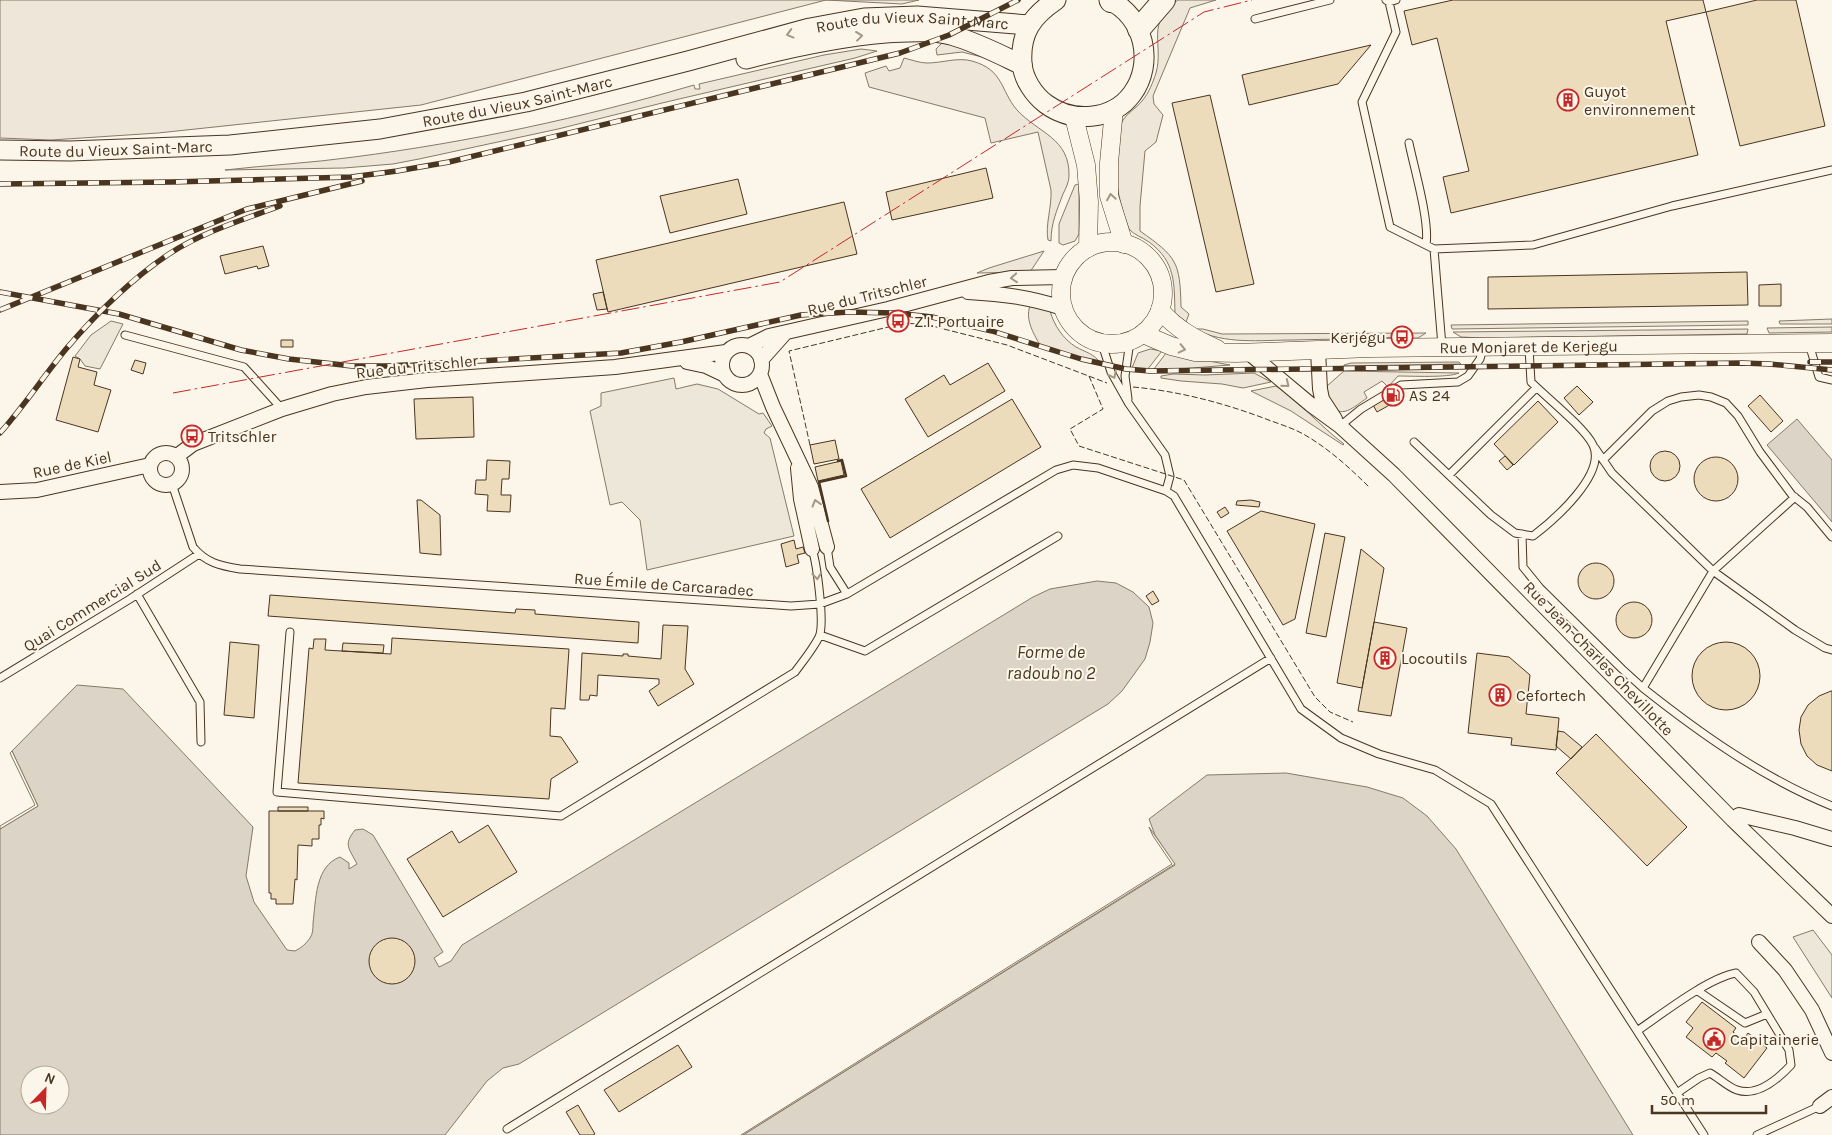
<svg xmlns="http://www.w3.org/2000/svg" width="1832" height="1135" font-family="Karla,sans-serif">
	<rect width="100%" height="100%" fill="#fbf6e9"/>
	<path fill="#ede6d9" stroke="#887966" d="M0,0H919L902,4L826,0L421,105L158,133L51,140L0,138Z
		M1178,0H1216L1190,8L1153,96L1154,104L1163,115L1156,142L1145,151L1140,206V231C1177,257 1180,262 1181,307L1189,314L1186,322L1175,313C1174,283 1176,262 1149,242C1142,237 1134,235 1129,229C1124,215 1119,199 1117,184C1116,170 1116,131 1123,120C1128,112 1137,108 1142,101C1149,93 1153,82 1156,73C1164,45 1145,22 1178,0Z
		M943,42L962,48L982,57L962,52L937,55L936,49Z
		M861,49L877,51L855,58L662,103L558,129L419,159L393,164L344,168L225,170C268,165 311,163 354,157C469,142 582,118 694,85L695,89H700L699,84L824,55Z
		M904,58C912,60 920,63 927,63C942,63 958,57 972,61C1004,70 1000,90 1017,110C1038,133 1070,138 1069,176C1069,182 1066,188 1063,194C1057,210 1051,223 1051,241L1048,240C1045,225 1052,207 1051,190L1038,132L991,143L985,118L869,87L865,73L886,66L889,71L900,68Z
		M1079,184V234L1075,241L1063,245L1059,243V224L1075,185Z
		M1044,251L1030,272L977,273L989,268Z
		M1031,304L1050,311C1054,325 1063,339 1076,347C1085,352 1095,354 1100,363L1040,345C1033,333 1024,317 1031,304Z
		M1832,319V324H1780L1779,321Z
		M1748,321V325L1452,329L1451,325Z
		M1832,327V332L1769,333L1767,328Z
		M1195,329H1203L1222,334L1426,333L1418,338H1411V334H1400V337C1364,339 1329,339 1293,340C1260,340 1225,345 1195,329Z
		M1748,329L1747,334L1481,338L1461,337L1453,332Z
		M1150,349L1162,351L1147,370L1132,368L1138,353Z
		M1166,353L1230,365L1180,369H1154Z
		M1459,362L1461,364L1344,366V365L1351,363Z
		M1344,371L1459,373C1448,378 1411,376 1398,376L1388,387L1382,381L1364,392L1367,398C1355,406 1339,422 1331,402C1328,396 1327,392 1327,386Z
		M1254,373L1271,382L1243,388L1222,384L1181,381L1161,378V376L1173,374L1205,375Z
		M1276,386C1301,403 1320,426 1344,444L1343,445L1291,411L1251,391Z"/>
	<path fill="#ede7d9" stroke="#887966" d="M111,321L123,324L100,369L85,366L80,359L75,356L91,335Z
		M674,378L676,389L697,384L718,389L759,414L763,413L772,426L766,429L764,433L770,438L794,536L647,570L640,520L622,502L610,505L590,411L601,406V393Z
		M1813,930L1832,955V998L1793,937Z"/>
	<path fill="#dcd4c6" stroke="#887966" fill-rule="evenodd" d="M1797,419L1832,460V522L1767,445Z
		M1097,581L1116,583L1133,592L1149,607L1153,623L1150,642L1145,659L1122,691L1108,704L519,1064L503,1068L487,1081L445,1135H0V829L38,806L12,751L77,685L123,689L253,827L246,876L254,902L287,950L295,951C301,948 306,944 310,938C313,934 313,928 313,923C316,900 315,866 340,857L349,863V869L357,864C349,848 343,845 355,830L363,829L373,835L443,952L434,958L439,967L451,961L462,945L1033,597L1050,589ZM30,1075H60V1105H30Z
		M1286,773L1367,787L1403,798L1427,816L1456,849L1633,1135H743L1175,865L1155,835L1149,819L1207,775Z"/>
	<path fill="#fbf6e9" stroke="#887966" d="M12,751L38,806L0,829V826L35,805L10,753Z
		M1149,827L1175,864L743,1135H741L1172,864L1153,836Z"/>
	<path fill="#ecdcbc" stroke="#4a3520" d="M1453,0H1703L1706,12L1666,21L1698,155L1451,213L1443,177L1469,171L1437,38L1412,45L1404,11Z
		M1757,0H1796L1825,126L1740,146L1706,12Z
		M1371,45L1338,84L1249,105L1242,75Z
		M1210,95L1254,284L1216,292L1172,103Z
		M986,168L993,198L892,220L886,192Z
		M738,179L747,214L670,233L660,196Z
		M844,202L857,254L608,312L596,260Z
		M263,246L269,266L258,269L257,266L225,274L220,256Z
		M1747,272L1748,305L1488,309V277Z
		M1781,284V306H1759V285Z
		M603,292L607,309L597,310L593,294Z
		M281,340H293V347H281Z
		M73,357L80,359L78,367L97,372L94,385L111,390L98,432L56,420Z
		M135,360L146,363L143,374L131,370Z
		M988,363L1005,391L928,437L905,399L944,375L950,385Z
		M1577,386L1593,402L1579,415L1564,398Z
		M1400,391L1404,397L1377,412L1373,405Z
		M1760,395L1783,421L1771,432L1748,406Z
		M473,397L474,437L416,439L414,399Z
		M1012,399L1041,447L890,538L861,489Z
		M1538,401L1558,422L1514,465L1494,444Z
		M835,440L839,459L814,464L810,445Z
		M1650 466a15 15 0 1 1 30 0a15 15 0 1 1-30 0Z
		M1505,456L1513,465L1507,470L1499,461Z
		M1694 479a22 22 0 1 1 44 0a22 22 0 1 1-44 0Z
		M487,460L510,461L509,479H502L501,495H511L510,512L487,511L488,495L475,494L476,480H486Z
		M841,461L844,475L818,481L815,467Z
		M417,500H421L440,515L441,555L420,553Z
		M1251,500L1260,502L1259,507L1236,505L1237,501Z
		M1225,507L1229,513L1221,518L1217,512Z
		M1261,511L1315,524L1295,619L1283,625L1227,531Z
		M1325,533L1345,537L1326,637L1306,633Z
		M794,540L796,549L803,547L805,553L797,555L799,563L786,567L781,544Z
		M1361,549L1384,568L1362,688L1337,683Z
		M1578 581a18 18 0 1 1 36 0a18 18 0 1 1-36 0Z
		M1153,591L1159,601L1152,605L1146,596Z
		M270,595L515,613L516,609L535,610V614L639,622L638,643L268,616Z
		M1616 620a18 18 0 1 1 36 0a18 18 0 1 1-36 0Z
		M1374,622L1407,628L1391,716L1358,711Z
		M663,625L688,626L685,669L694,684L658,706L649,691L659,684V679L598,675L597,696L590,695L589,700H580L582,653L623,656V654H628V656L661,659Z
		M392,638L569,649L565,709L551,708L550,736L561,737L578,762L551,779L549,799L298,783L309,648L313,649L314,639H326L325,650L391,654Z
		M230,642L259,645L254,718L224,715Z
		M1692 676a34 34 0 1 1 68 0a34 34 0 1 1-68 0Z
		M343,643L384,645L383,653L342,651Z
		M1477,653L1509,657L1530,675L1526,714L1559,718L1556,750L1511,745L1512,738L1468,733Z
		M1831,691H1832V771L1817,765L1807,756L1801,744L1799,730L1801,717L1808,705L1819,696Z
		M1558,731L1564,732L1582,747L1571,759L1556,746Z
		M1596,734L1687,827L1647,866L1556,773Z
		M278,807H308V811H278Z
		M269,811H324V819L321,818V825H319V839H312V846L298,845L297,880L295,879L293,904H276V899H271V893H269Z
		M488,825L517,872L443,917L407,859L452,831L459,843Z
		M369 961a23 23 0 1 1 46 0a23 23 0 1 1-46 0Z
		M1702,1002L1736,1028L1733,1032L1743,1040L1748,1033L1767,1048L1744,1078L1725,1063L1727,1061L1716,1053L1712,1057L1686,1037L1693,1028L1686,1022Z
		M678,1045L692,1067L619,1112L604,1090Z
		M578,1105L595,1134L593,1135H580L566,1112Z"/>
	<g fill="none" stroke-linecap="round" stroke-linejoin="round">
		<g stroke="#4a3520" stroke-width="9">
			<path id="service" d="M1386,0L1389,2L1396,32L1362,102L1390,227L1434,249L1533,245L1672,206L1832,170
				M1389,2L1396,0
				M1255,19L1330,0
				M1409,143C1414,168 1430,221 1426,245
				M1434,249L1442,346
				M125,335L244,367L282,409
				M1102,344L1111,372L1129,404L1165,455L1170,476L1166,491
				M1809,344L1819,377L1832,380
				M1128,399L1125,376L1130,341
				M1340,426L1361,409L1401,385L1458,382L1468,376L1480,359L1483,348
				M1414,442L1491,515L1515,533L1533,536C1554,520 1607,474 1593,445C1585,428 1546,397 1531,382L1529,348
				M1595,448L1612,473L1713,571L1795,630L1825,648L1832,650
				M1603,460L1652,411L1668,401L1681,397L1699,395L1711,397L1726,403L1738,416L1760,452L1792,495L1807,507L1832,537
				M1449,475L1536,388
				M172,484L193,547C206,563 221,566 240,569L791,606L820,604L847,594L1056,470L1073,465L1098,468L1166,491L1174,496L1301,709L1341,738L1379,754L1435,770L1491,804L1704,1135
				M1795,497L1713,571L1643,688C1701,734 1763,778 1832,806
				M1522,534L1523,567L1540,588L1622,669L1643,688
				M827,547L830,567L847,594
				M137,594L200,702L201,742
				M290,632L277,792L561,816L795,672C803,661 813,649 819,637C825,625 817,564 812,549
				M820,635L865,651L1058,536
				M0,678L130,599L199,554
				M1698,991L1745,1023L1767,1014
				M1637,1031C1662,1014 1708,978 1736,973L1754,992L1789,1050L1791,1065C1778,1079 1757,1097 1737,1090C1728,1087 1719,1078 1710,1073L1699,1078L1677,1093
				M507,1129L1271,658
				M1757,1135L1820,1106"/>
		</g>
		<g stroke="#4a3520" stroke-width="16">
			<path id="minor" d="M968,292C1004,294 1028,297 1063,308
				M722 365a20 20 0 1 1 40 0a20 20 0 1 1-40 0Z
				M749,346L769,336L888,309L989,282L1012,278L1063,277
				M1318,351L1320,389L1322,399L1335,419
				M1249,353L1310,404L1340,426L1394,475L1733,820L1832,916
				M761,360L785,333
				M687,362L706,366L725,375
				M760,374L773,407L811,487L827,547
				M150 469a16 16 0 1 1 32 0a16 16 0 1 1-32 0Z
				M177,456L193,444L282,409L332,394L366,387L427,380L615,367L726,352
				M798,468L801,499L812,549
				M0,492L37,490L150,465
				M1733,820L1739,815L1795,828L1832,839
				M1759,942L1785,970L1812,1010L1832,1053
				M1820,1106L1832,1097"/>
		</g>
		<g stroke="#4a3520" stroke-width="19">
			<g id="tertiary">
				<path d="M1114,109L1109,163V196L1124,244"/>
				<path d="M1074,117L1086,165L1089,202L1088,248"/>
				<circle cx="1112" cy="293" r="51"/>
				<path d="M1160,310C1176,329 1195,339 1217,349"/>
				<path id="s1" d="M1143,334L1171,346L1195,352L1236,353L1372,348L1832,343"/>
			</g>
		</g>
		<g stroke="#4a3520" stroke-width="21">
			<g id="secondary">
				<path d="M1056,0C1032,16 1020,33 1022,63C1023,79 1034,95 1046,104C1072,123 1112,121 1132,94C1155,63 1144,16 1109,0"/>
				<path d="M746,59C792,47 839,37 886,33C907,32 930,30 951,35C976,42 999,54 1022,65"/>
				<path id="s2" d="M0,150L70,151L230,145L380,129L526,102L688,61L810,28L864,18L917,16L1029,25"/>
			</g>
		</g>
		<g stroke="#4a3520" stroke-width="24">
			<path id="trunk" d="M1111,1L1113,0
				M1139,29L1164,0"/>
		</g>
		<use href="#service" stroke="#fbf6e9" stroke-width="7"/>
		<use href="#minor" stroke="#fbf6e9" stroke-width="14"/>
		<use href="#tertiary" stroke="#fbf6e9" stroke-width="18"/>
		<use href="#secondary" stroke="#fbf6e9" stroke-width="19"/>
		<use href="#trunk" stroke="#fbf6e9" stroke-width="22"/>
		<g stroke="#4a3520" stroke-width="5.5">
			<path id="rail" d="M0,184L172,182L351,177L397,171L449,162L900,53L949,35L1018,0
				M0,292L119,314L241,350L289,359L352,366H387L621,353L681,342L801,315L849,312L895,313L932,317L992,331L1081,359L1126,369L1150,371L1742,363L1769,364L1832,370
				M0,310L247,209L362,181
				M1810,362H1832
				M0,433C24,406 43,377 66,349C96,314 130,280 169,254C203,232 242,220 280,206"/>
		</g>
		<use href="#rail" stroke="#fbf6e9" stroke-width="4" stroke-dasharray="11" stroke-linecap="butt"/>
		<path stroke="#4a3520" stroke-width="1" stroke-dasharray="6 2.5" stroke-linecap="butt" d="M1089,376L1103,409L1070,429L1079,446L1184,480L1315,697L1330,712L1353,722
			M1133,387C1178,391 1224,403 1266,419C1279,424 1293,428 1305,435C1329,449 1350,468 1370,488
			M810,445L789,351L905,323L928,325L1007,345L1107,383"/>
		<path stroke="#4a3520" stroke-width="2.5" d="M828,521L819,482L846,476L842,460L838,461"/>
		<path stroke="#c62828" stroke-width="1" stroke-dasharray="18 4 2.5 4" stroke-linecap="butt" d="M173,393L780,282L1204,12L1252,0"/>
	</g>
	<defs><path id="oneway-chevron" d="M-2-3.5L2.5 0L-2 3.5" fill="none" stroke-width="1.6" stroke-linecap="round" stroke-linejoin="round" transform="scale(1.25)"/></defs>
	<g stroke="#a29684">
		<use href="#oneway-chevron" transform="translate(790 34) rotate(165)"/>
		<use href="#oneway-chevron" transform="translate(859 36) rotate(-7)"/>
		<use href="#oneway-chevron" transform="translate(1111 197) rotate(-99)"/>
		<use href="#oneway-chevron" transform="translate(1014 278) rotate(175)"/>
		<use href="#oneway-chevron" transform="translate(1182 349) rotate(13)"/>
		<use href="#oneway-chevron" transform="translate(1113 375) rotate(63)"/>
		<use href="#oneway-chevron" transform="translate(1286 384) rotate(39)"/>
		<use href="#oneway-chevron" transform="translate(816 503) rotate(-106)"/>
		<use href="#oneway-chevron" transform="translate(817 576) rotate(84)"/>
	</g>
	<defs>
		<g id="building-ring" transform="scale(1.125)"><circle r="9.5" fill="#fbf6e9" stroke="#c62828" stroke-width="1.5"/><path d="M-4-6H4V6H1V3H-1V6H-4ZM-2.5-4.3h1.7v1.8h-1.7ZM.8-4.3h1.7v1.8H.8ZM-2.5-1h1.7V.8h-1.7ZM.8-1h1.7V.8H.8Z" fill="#c62828"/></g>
		<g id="bus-ring" transform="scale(1.125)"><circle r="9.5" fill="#fbf6e9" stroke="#c62828" stroke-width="1.5"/><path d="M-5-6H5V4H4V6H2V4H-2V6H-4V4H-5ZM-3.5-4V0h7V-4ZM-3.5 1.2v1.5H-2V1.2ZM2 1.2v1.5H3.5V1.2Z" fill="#c62828"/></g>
		<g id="fuel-ring" transform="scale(1.125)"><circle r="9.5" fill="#fbf6e9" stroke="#c62828" stroke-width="1.5"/><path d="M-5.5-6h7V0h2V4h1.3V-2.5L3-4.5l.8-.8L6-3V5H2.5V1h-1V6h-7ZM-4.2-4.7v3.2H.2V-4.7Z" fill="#c62828"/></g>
		<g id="civic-ring" transform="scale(1.125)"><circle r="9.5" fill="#fbf6e9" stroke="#c62828" stroke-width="1.5"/><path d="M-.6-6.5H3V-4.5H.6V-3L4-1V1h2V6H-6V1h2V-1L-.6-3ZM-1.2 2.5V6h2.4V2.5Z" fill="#c62828"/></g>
	</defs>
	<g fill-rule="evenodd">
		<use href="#building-ring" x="1568" y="100"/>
		<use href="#bus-ring" x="898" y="321"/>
		<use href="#bus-ring" x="1402" y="337"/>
		<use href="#fuel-ring" x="1393" y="395"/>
		<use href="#bus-ring" x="192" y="436"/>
		<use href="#building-ring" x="1385" y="658"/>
		<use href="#building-ring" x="1500" y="695"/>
		<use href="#civic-ring" x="1714" y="1039"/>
	</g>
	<g text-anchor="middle" stroke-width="4" stroke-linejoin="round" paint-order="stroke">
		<g font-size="16" fill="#4a3520" stroke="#fbf6e9">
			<text dy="6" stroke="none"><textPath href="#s2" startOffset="926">Route du Vieux Saint-Marc</textPath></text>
			<text dy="6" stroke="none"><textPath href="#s2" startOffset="521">Route du Vieux Saint-Marc</textPath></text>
			<text dy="6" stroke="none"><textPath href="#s2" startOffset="116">Route du Vieux Saint-Marc</textPath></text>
			<text transform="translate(867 295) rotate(-14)" y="6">Rue du Tritschler</text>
			<text dy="6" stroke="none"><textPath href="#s1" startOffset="389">Rue Monjaret de Kerjegu</textPath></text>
			<text transform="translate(417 366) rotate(-6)" y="6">Rue du Tritschler</text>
			<text transform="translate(72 464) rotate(-12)" y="6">Rue de Kiel</text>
			<text transform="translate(664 584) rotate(4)" y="6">Rue Émile de Carcaradec</text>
			<text transform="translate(92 605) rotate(-32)" y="6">Quai Commercial Sud</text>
			<text transform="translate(1599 658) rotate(46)" y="6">Rue Jean-Charles Chevillotte</text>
		</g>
		<g font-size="16" fill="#4a3520" stroke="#fbf6e9" text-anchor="start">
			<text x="1584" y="97">Guyot<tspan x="1584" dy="18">environnement</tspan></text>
			<text x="914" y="327">Z.I. Portuaire</text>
			<text x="1386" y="343" text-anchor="end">Kerjégu</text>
			<text x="1409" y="401">AS 24</text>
			<text x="208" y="442">Tritschler</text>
			<text x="1401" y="664">Locoutils</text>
			<text x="1516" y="701">Cefortech</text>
			<text x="1730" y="1045">Capitainerie</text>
		</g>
		<g font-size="18" font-style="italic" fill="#4a3520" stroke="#fbf6e9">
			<text x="1051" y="658">Forme de<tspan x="1051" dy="21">radoub nº 2</tspan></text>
		</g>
	</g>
	<g transform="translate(45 1090) rotate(23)"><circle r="24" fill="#fbf6e9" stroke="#b4a999"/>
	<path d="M0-4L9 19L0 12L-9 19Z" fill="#c62828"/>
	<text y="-8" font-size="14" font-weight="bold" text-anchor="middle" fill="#4a3520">N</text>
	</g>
	<path d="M1652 1105v8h114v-8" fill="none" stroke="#4a3520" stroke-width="2.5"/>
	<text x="1660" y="1105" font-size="15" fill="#4a3520" stroke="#fbf6e9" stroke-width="4" paint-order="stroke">50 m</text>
</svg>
